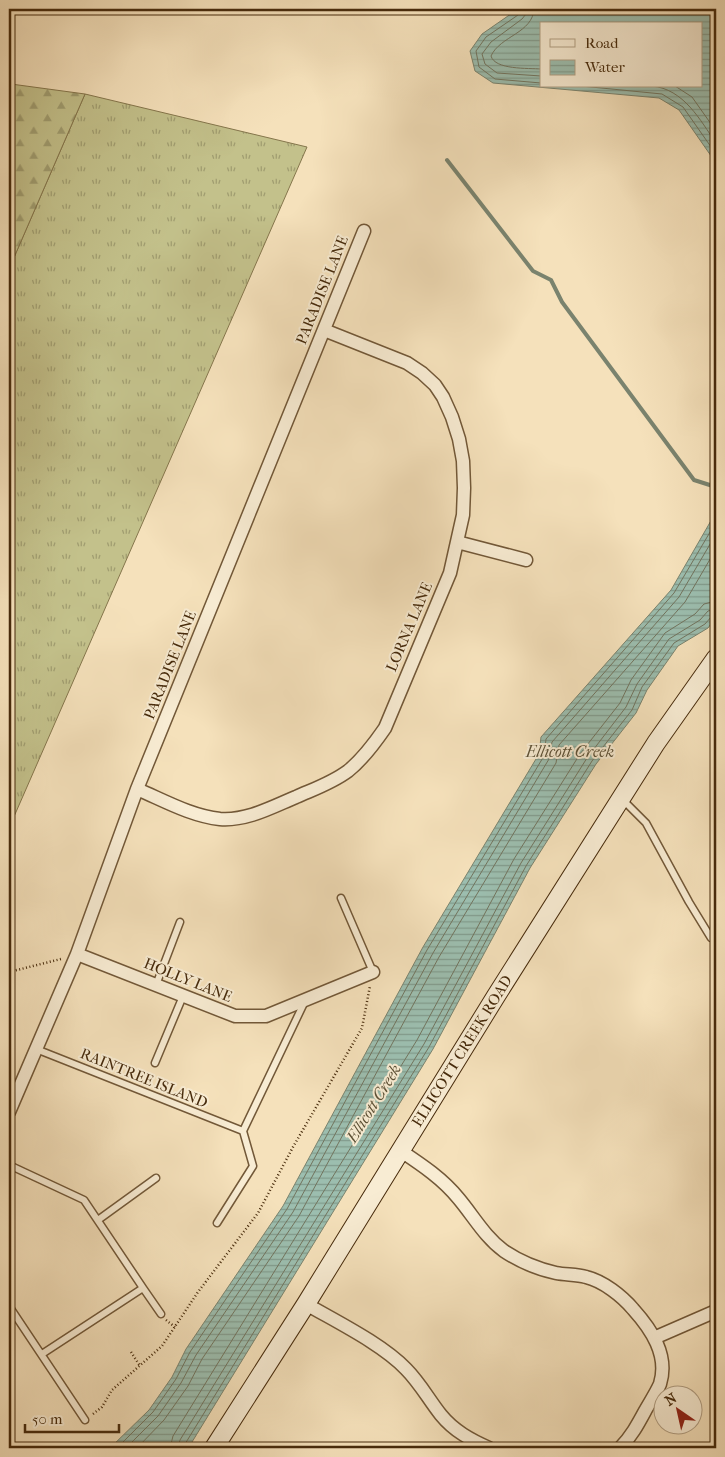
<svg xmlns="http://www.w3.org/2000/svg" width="725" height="1457" font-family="'IM FELL French Canon',serif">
	<defs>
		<pattern id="grass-tufts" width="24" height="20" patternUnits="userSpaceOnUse" patternTransform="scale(1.25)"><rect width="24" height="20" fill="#c3c18b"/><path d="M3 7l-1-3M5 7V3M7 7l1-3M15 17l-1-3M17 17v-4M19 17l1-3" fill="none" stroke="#a09d70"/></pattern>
		<pattern id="forest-firs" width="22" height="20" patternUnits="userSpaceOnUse" patternTransform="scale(1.25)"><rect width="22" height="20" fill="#c3c18b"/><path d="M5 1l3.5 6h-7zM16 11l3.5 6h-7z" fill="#a09d70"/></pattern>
		<pattern id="water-rules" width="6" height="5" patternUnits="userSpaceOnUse" patternTransform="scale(1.25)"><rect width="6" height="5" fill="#9cbeaf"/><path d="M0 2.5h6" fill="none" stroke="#819b8d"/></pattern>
	</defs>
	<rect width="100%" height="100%" fill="#f5e1bb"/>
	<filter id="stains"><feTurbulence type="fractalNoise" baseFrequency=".004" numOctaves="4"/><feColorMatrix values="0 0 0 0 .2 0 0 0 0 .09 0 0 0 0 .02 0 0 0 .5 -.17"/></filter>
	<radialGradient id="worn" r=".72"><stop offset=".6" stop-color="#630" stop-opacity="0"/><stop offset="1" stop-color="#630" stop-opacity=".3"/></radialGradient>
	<path fill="url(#grass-tufts)" stroke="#85764c" d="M85,94L307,147L9,828V269Z"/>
	<path fill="url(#forest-firs)" stroke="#85764c" d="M11,84L85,94L9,269V88Z"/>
	<path fill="url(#water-rules)" stroke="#7a836e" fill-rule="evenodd" d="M518,9H716V163L679,110L659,98L493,83L475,71L470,51L482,34ZM541,24H701V86H541Z
		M716,512V617L708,628L678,646L647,690L636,713L596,764L530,868L433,1049L192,1442L188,1448H110L149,1410L172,1377L186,1349L283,1206L423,947L539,754L541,737L671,590Z"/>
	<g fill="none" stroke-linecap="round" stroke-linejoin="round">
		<path stroke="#72745e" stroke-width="1" d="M520,9L518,15L486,37L476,51L479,67L495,79L541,83
			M526,9V14L522,19L491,42L482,54L485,64L497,73L541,76
			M534,9C533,33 500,36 491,56C495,70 528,68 541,69
			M581,86L662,94L683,107L716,154
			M652,86C684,89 700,120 716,143
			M675,86L692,97L716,131
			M117,1448L153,1412L176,1379L190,1352L287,1209L427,950L544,756L546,739L674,593L716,522
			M126,1448L158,1416L181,1383L196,1355L293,1212L433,953L549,759L552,742L679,597L716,534
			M137,1448L164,1420L188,1386L202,1359L299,1216L439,957L556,763L559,745L685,602L716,549
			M170,1448L173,1436L417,1040L514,859L580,754L620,703L631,680L665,633L695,614L704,604L716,601
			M178,1448L180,1440L424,1044L521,863L587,758L626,707L637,684L669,639L700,620L708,611L716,609
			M184,1448L185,1444L429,1047L526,866L592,761L632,710L642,687L674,643L705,624L712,616L716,615"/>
		<path stroke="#7a836e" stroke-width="4" d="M447,160L533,271L551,280L562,302L694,480L716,487"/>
		<g stroke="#725838" stroke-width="9">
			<path id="lane" d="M622,799L646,823L689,902L711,938
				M341,898L373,972
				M156,985L180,922
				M36,1049L243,1131
				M155,1063L183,996
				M9,1165L84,1200L143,1288L42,1354
				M98,1220L156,1178
				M217,1223L253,1166L243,1131L305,1001
				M143,1288L161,1314
				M9,1306L85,1420"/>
		</g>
		<g stroke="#725838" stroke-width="15">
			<path id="street" d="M457,542L526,560
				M137,789C163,800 191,816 220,819C247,821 272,807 296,797C314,789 332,783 348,771C363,759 374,744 385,728L450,573L463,515L464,488L463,461L459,439L452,417L443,397L435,385L422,373L407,363L324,330
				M77,954L235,1016H266L373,972
				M9,1112L77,954L137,789L364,231
				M401,1151C422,1165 443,1179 459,1199C474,1217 485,1237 504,1251C519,1261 538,1269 556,1273C566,1275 577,1274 586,1277C603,1281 622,1296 633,1309C651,1329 669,1355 660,1384C656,1393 650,1402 645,1411C638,1424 631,1437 620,1448
				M306,1304C337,1322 382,1344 406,1369C420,1383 429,1400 441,1415C454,1431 471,1440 489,1448
				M654,1338L716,1311"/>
		</g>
		<g stroke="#472b0c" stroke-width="20">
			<path id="secondary" d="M214,1448L306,1304L496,996L656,743L716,658"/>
		</g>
		<path stroke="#472b0c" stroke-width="2.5" stroke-dasharray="1 2.5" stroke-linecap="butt" d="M9,972L61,959
			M166,1320L175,1327
			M131,1352L140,1366
			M93,1414L102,1407L112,1390L162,1346L198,1292L258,1213L293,1147L362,1028L370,986"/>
		<use href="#lane" stroke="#f8ecd3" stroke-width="6"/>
		<use href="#street" stroke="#f8ecd3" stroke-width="12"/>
		<use href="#secondary" stroke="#f8ecd3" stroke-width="18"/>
	</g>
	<g text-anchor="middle" stroke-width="4" stroke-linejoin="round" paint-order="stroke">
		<g font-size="15" fill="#472b0c" stroke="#f8ecd3">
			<text transform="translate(322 290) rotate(-68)" y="5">PARADISE LANE</text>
			<text transform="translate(409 627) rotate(-67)" y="5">LORNA LANE</text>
			<text transform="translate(170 665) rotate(-68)" y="5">PARADISE LANE</text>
			<text transform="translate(188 980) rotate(22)" y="5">HOLLY LANE</text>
			<text transform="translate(462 1051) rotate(-58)" y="5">ELLICOTT CREEK ROAD</text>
			<text transform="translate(144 1078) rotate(22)" y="5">RAINTREE ISLAND</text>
		</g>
		<g font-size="16" font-style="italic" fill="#5c5035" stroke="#f8ecd3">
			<text x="570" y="757">Ellicott Creek</text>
			<text transform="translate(373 1103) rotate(-58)" y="6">Ellicott Creek</text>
		</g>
	</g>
	<rect width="725" height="1457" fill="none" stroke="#f5e1bb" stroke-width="30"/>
	<rect x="10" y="10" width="705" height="1437" fill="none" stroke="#472b0c" stroke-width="2.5"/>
	<rect x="15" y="15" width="695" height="1427" fill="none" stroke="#472b0c"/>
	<rect x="540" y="22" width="162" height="65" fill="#f8ecd3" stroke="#b19f83"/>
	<rect x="550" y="39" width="25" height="8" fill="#f8ecd3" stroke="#b19f83"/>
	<text x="585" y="48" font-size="15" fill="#472b0c">Road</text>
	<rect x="550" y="60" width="25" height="15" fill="url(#water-rules)" stroke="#b19f83"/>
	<text x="585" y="72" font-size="15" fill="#472b0c">Water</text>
	<g transform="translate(678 1410) rotate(326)"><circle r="24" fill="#f8ecd3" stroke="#b19f83"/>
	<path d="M0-4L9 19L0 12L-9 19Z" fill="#8f2418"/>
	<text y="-8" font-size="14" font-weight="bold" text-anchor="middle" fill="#472b0c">N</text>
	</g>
	<path d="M25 1424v8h94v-8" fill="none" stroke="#472b0c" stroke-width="2.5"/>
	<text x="32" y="1424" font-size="15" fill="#472b0c" stroke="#f8ecd3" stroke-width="4" paint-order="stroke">50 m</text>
	<rect width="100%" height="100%" filter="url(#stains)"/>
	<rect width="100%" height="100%" fill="url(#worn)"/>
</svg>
